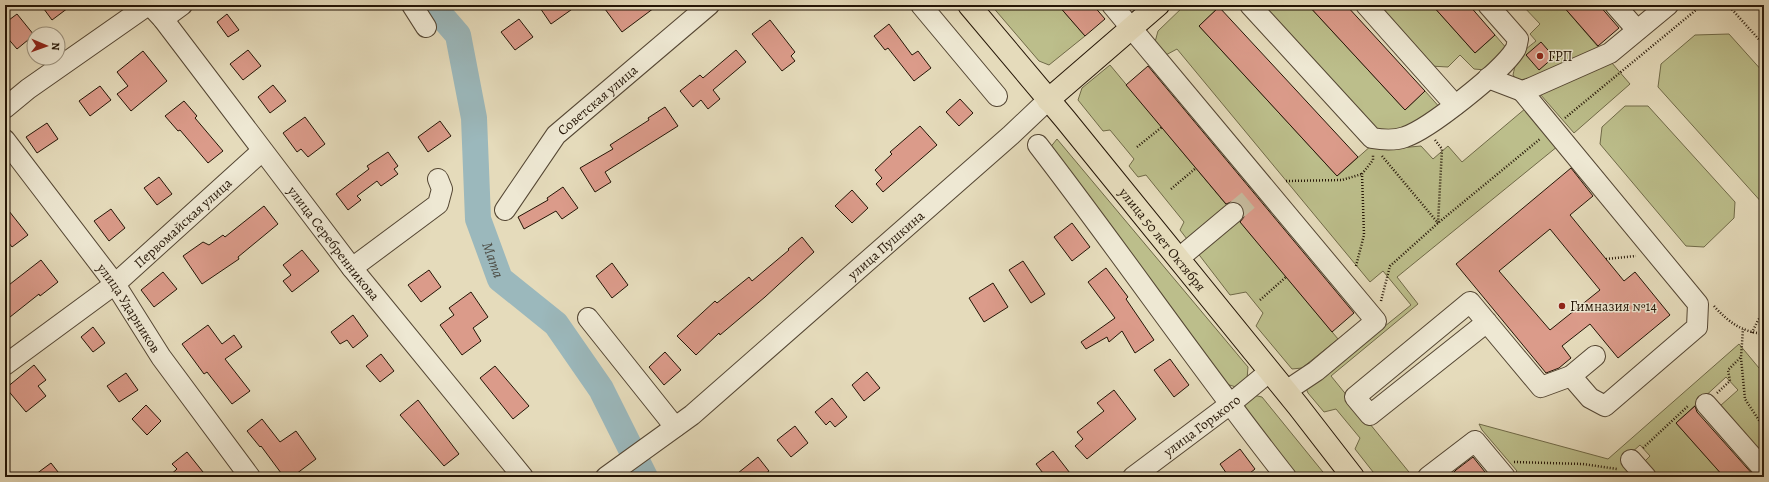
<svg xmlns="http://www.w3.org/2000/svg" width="1769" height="482" font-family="Alegreya,serif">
	<rect width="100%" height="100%" fill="#e5dbbb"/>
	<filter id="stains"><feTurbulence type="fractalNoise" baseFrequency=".005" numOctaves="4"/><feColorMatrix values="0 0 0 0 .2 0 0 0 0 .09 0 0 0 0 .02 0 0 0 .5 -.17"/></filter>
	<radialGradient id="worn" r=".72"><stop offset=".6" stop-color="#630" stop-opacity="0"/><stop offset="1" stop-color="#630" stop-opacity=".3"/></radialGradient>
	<path fill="#bcbe8b" stroke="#706a48" d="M991,5H1058L1085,36L1049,65L1039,61Z
		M1185,5H1221L1199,26L1337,176L1372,145L1399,148L1421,146L1433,159L1448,146L1462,162L1526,108L1558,146L1397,277L1418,304L1331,376L1413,477H1377L1355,449L1360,438L1336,409L1324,412L1308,393L1305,386L1358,348L1411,305L1383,271L1370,282L1177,49L1164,56L1155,42L1158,31Z
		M1262,5H1308L1405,110L1425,91L1442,110L1407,131L1378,132Z
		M1375,5H1432L1475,53L1495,35L1508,50L1486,70L1474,69L1460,55L1448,67L1430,66Z
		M1522,5H1562L1630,84L1574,133L1540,94L1527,93L1513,75C1517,55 1521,53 1536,41L1530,34L1540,24Z
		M1729,34L1764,73V205L1658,87L1661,64L1695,35Z
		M1110,65L1338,339L1302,368L1292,369L1256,326L1263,313L1246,292L1230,295L1180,230L1184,222L1146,175L1138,177L1129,166L1134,159L1110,130L1103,131L1078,100L1082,88Z
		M1625,106H1648L1735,202L1734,218L1704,247L1686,246L1600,144L1602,127Z
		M1057,139L1248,367L1247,379L1236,387L1226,384L1049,149Z
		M1739,344L1764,374V457L1720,406L1738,390L1726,377L1676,423L1724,477H1658L1644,462L1650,456L1640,445L1621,462L1631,473L1625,477H1514L1513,475L1517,471L1482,430L1479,424L1608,459Z
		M1253,395L1262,397L1327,477H1289L1241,405Z"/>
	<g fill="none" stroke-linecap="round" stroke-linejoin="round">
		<path stroke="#9bb8bc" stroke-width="26" id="s1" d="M432,5L458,35L474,118L478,219L500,279L556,324L601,389L645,477"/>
	</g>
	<path fill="#db9b8a" stroke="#241506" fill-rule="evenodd" d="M41,5H72L52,20Z
		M538,5H578L551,24Z
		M602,5H658L622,32Z
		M1058,5H1093L1105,19L1085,36Z
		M1308,5H1346L1425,91L1405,110Z
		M1432,5H1469L1495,35L1475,53Z
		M1562,5H1599L1619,28L1598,46Z
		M1219,7L1358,157L1337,176L1199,26Z
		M17,14L34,35L17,49L5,35V23Z
		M227,14L239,30L228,37L217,22Z
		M519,19L533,37L515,50L501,32Z
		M770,20L795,52L791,56L795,61L782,71L752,34Z
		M889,24L912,55L918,51L931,68L914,81L888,48L885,50L874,36Z
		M1541,42L1554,57L1539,70L1526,55Z
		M248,50L261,66L243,80L230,64Z
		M736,50L746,62L713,90L720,99L708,109L701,100L693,107L680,91L700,75L703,78Z
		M143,51L167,81L131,111L117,94L128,86L117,72Z
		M1148,66L1354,313L1332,332L1240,222L1244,217V211L1242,206L1237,202H1231L1226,204L1126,85Z
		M273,85L286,101L270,113L258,97Z
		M100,86L111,100L90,116L79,101Z
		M960,99L973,113L959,126L946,112Z
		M184,101L197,116L195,118L223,151L208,163L180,130L178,131L165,116Z
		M665,107L678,126L605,172L611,182L595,192L580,168L613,149L610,145L649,120L648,118Z
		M305,117L325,144L308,157L301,149L297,152L283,133Z
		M440,121L451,136L428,152L418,137Z
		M47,123L58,139L37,153L26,137Z
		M920,126L937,145L883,192L876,184L882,178L875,170L892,154L890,152Z
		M388,152L398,166L394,169L398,174L381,186L377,181L357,196L361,200L348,210L336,194L369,169L367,166Z
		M1571,168L1593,196L1570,215L1624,281L1635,272L1670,315L1618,358L1590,324L1562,346L1571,358L1559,368L1546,373L1456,264ZM1550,229L1600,290L1550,330L1499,271Z
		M159,177L172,194L157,205L144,188Z
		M563,187L578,208L562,219L556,211L524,229L518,217L548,200L547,198Z
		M852,190L868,208L852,223L835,206Z
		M5,206L28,235L12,247L5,238Z
		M264,206L278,224L238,257L239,259L202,284L183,256L203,242L209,245L223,235L225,237Z
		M111,209L125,228L109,241L94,221Z
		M1072,223L1090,247L1072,261L1054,237Z
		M802,237L814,252L765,297L720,335L719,333L696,355L677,336L715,301L717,303L749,277L752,281L789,250L788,249Z
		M302,250L319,271L292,292L283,281L291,275L283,265Z
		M41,260L58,282L40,296L39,294L5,321V288Z
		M1023,261L1045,294L1031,303L1009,270Z
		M612,263L628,285L612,298L596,276Z
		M1106,268L1128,297L1126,299L1154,340L1135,353L1122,331L1109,342L1107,337L1086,349L1081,342L1115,318L1088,282Z
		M429,270L441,287L421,302L408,285Z
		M163,272L177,289L154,307L141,290Z
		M993,283L1008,307L984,322L969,298Z
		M471,292L488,317L473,328L481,341L462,355L440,325L454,315L449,308Z
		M353,315L368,336L353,348L347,340L340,344L331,332Z
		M208,325L222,344L234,335L242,347L225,359L250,391L232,404L207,372L204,374L182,344Z
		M93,327L105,343L93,352L81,337Z
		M665,352L681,370L664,385L649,367Z
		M381,354L394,371L380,382L366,366Z
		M1170,359L1189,385L1174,397L1154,370Z
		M34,365L46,380L38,386L46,396L26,412L6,388Z
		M495,366L529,406L513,419L480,378Z
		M867,372L880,388L864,401L852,385Z
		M126,373L138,390L119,402L107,386Z
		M1114,390L1136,419L1087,459L1075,446L1083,439L1077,432L1104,411L1097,403Z
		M832,398L847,417L835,427L830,421L826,425L815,412Z
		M418,400L459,454L444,466L400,415Z
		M146,405L161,421L147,435L132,419Z
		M1695,406L1697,412L1755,477H1724L1676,423Z
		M262,419L280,442L296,431L316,459L292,477H284L261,446L260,447L247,431Z
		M795,426L808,443L791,457L777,440Z
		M1240,449L1255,469L1245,477H1229L1220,464Z
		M1053,451L1073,477H1046L1036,464Z
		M187,452L207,477H168L177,469L172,464Z
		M758,457L769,471L761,477H733Z
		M1473,457L1489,477H1449L1456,470Z
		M51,463L62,477H32Z"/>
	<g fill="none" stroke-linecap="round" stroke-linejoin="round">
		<path stroke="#c8bda0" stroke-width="20" stroke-dasharray="20 10" stroke-linecap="butt" d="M1233,213L1265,186"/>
		<g stroke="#544633" stroke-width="22">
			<g id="minor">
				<path id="s2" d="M150,5L163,19L352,268L523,477"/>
				<path d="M412,5L426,27"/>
				<path d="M921,5L997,96"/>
				<path d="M1112,5L1376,321L1316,371L1286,391"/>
				<path d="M1250,5L1372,138C1383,140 1394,141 1405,137C1429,129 1501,72 1515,50C1517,47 1517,43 1518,39L1488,5"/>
				<path d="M1366,5L1455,105"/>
				<path d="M1615,5L1637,30"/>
				<path d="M163,19L182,5"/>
				<path d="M1488,78L1522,91L1531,88L1610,53L1668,5"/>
				<path d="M1522,91L1698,304L1697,327L1605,406L1590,398L1571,376L1595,356"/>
				<path d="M5,108L28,89L148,5"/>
				<path id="s3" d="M5,140L115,284L161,357L250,477"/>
				<path d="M1038,145C1122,254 1200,368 1286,477"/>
				<path id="s4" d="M505,210L556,135L709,5"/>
				<path d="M1178,259L1233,213"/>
				<path d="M352,268L438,204L442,189L438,179"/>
				<path d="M588,318L675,427"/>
				<path d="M1487,322L1370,415L1355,397L1470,302L1541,387L1571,376"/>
				<path id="s5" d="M5,365L115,284L262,151"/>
				<path d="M1706,404L1764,470"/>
				<path d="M1631,460L1646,477"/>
				<path id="s6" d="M606,477L692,415L1011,135L1048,100"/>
				<path id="s7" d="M1133,477L1229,405L1269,372"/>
				<path d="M1428,477L1475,441L1505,477"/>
			</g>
		</g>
		<g stroke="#241506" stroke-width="24">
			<g id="major">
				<path id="s8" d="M969,5L1065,119L1298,406L1353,477"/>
				<path d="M1048,100L1158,5"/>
			</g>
		</g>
		<path stroke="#241506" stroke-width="2.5" stroke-dasharray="1 2" stroke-linecap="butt" d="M1728,5L1764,45
			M1565,118L1702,5
			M1435,140L1442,149L1438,223
			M1137,147L1162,127
			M1382,156L1438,223
			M1286,181L1342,180L1362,174
			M1171,189L1196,168
			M1606,259L1636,256
			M1356,266L1364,235L1362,174L1373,160V154
			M1260,300L1286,277
			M1381,301L1390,266L1438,223L1540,139
			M1714,306C1728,322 1742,332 1764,334
			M1752,333L1758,320L1764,313
			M1741,358L1745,399L1764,428
			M1717,393L1730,381L1728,370L1741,357L1743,329
			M1643,448L1689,405
			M1514,462L1583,464L1617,469"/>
		<use href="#minor" stroke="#eee8d3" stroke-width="20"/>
		<use href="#major" stroke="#e5dbbb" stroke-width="22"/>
	</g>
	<g fill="#8f2418" stroke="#eee8d3" stroke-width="1.5">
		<circle cx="1540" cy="56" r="4"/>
		<circle cx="1562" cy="306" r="4"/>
	</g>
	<g text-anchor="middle" stroke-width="3" stroke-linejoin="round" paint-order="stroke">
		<g font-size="14" fill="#241506" stroke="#eee8d3" text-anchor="start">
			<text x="1548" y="61">ГРП</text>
			<text x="1570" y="311">Гимназия №14</text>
		</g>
		<g font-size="14" fill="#241506" stroke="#eee8d3">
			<text dy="5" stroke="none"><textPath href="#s4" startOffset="145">Советская улица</textPath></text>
			<text dy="5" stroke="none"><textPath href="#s5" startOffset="228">Первомайская улица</textPath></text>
			<text dy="5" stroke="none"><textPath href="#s8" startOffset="304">улица 50 лет Октября</textPath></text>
			<text dy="5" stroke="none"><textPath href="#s2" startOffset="301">улица Серебренникова</textPath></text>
			<text dy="5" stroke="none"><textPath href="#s6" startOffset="364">улица Пушкина</textPath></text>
			<text dy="5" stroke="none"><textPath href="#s3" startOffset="209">улица Ударников</textPath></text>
			<text dy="5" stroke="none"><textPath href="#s7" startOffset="86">улица Горького</textPath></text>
		</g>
		<g font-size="15" font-style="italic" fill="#4e4e46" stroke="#eee8d3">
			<text dy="5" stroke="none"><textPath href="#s1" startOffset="269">Мата</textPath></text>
		</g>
	</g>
	<rect width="1769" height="482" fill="none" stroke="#e5dbbb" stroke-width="20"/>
	<rect x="6" y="6" width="1757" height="470" fill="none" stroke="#241506" stroke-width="2"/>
	<rect x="10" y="10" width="1749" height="462" fill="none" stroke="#241506"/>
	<g transform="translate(46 46) rotate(92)"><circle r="19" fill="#eee8d3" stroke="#9d9481"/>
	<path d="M0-3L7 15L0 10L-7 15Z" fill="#8f2418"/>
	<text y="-6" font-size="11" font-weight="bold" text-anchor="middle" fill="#241506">N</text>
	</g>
	<rect width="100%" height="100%" filter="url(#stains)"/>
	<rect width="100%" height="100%" fill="url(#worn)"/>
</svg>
